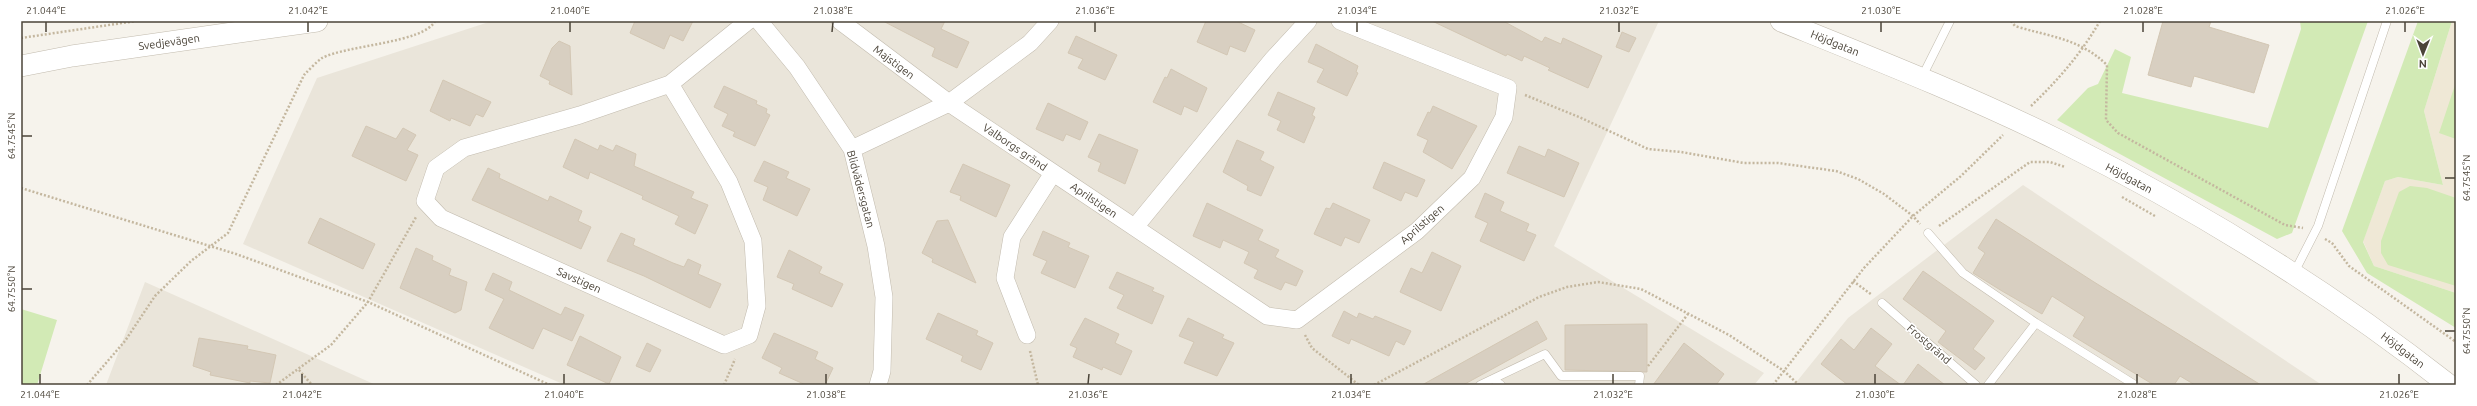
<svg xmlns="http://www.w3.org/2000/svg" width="2477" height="406" font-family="Ubuntu,sans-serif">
	<rect width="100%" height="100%" fill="#f6f3ec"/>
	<path fill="#eae5da" d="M492,21H1659L1554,246L1764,373L1754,385H565L243,244L317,78Z
		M2023,185L2322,385H1794L1848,318Z
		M145,282L376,385H106Z"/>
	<path fill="#efe8d6" d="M2452,21H2456V293L2374,266L2363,241L2385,181L2398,177L2443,185L2424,111Z"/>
	<path fill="#d2eab5" d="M2300,21H2368L2292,233L2277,239L2057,120L2088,88L2098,84L2115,49L2131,57L2122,93L2268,128L2301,29Z
		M2418,21H2452L2424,111L2443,185L2398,177L2385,181L2363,242L2374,266L2456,293V328L2367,273L2342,231Z
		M2456,82V139L2439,133Z
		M2410,186L2427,188L2456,198V286L2388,265L2381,253V241L2399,192Z
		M21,309L57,320L37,385H21Z"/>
	<path fill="#d8cfc1" stroke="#d3c7b4" d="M635,21H693L683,41L670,35L664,49L630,33Z
		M883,21H945L941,29L969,42L957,68L932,56L935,48Z
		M1206,21H1236L1255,30L1245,52L1230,46L1227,55L1197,42Z
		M1432,21H1503L1542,42L1545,37L1561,44L1563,38L1602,56L1588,88L1548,70L1550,68L1524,56L1522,61L1507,54L1506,56Z
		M2163,21H2211L2209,27L2269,45L2254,93L2194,76L2191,87L2148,75Z
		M1622,32L1636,38L1629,52L1616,47Z
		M1076,36L1117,55L1105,80L1078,68L1083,59L1068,53Z
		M559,41L570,46L572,95L549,84L550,81L540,76L552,48Z
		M1316,44L1358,66L1356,72L1358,73L1347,96L1317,82L1324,69L1308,62Z
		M1171,69L1207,88L1197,112L1184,106L1181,115L1153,102L1165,77L1167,78Z
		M443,80L491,102L483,117L476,114L470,126L451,118L450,121L430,111Z
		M724,86L757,101L756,104L767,109L766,113L770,115L755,146L733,136L735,132L722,126L728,114L714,107Z
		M1278,92L1315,108L1312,115L1315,117L1304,143L1277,130L1281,121L1268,115Z
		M1048,103L1088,122L1080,140L1066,134L1063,141L1036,129Z
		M1433,106L1477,126L1452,169L1423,152L1428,140L1417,135L1428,112L1430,113Z
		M366,126L396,139L403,128L416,135L407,150L418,155L406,181L352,156Z
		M1099,134L1138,150L1125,184L1098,171L1101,163L1088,157Z
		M575,139L598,150L600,145L613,151L616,145L636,154L634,166L694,192L691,198L708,205L695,234L675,224L679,216L642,199L643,196L590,172L588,179L563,167Z
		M1237,140L1264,152L1260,160L1274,167L1261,196L1247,190L1248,186L1223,172Z
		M1519,146L1545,157L1548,149L1579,163L1564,197L1507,173Z
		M764,161L789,172L786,178L810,189L797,216L763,200L768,187L754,181Z
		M1384,162L1425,180L1417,197L1405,192L1401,201L1373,188Z
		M963,164L1010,185L996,217L960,200L961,196L950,192Z
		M488,168L500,174L499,178L548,201L550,196L582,211L578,221L591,227L581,249L472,200Z
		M1485,193L1504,202L1500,211L1529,224L1526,231L1536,235L1524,261L1480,241L1488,223L1475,217Z
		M1207,203L1263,230L1258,240L1279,250L1275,257L1303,271L1296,286L1285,282L1281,290L1254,278L1258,270L1244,263L1249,252L1223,240L1220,248L1193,236Z
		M1333,203L1370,220L1359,243L1345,237L1341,246L1314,234L1326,208L1330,209Z
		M320,218L375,244L363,269L308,243Z
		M1996,219L2094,282L2261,385H2195L2180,376L2174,385H2154L2073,336L2085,317L2052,296L2042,314L2002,291L1973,273L1985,253L1978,248Z
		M948,220L976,283L932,262L933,259L922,253L937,221Z
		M1043,231L1070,243L1068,247L1089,256L1075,288L1041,273L1047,261L1033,255Z
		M621,233L635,239L633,245L673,263L684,267L688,259L701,265L698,274L721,284L710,308L644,276L607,261Z
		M416,248L433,256L432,260L451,269L449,275L467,282L461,310L455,313L400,288Z
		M789,250L822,267L819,273L843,284L832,307L792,289L794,284L777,277Z
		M1432,252L1461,266L1441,311L1400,292L1411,268L1422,273Z
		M1923,271L1994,321L1973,349L1985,358L1975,370L1938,342L1946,331L1903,299Z
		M1117,272L1154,288L1152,291L1164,296L1152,324L1117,308L1124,295L1109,288Z
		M493,273L512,282L509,290L561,315L565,307L584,315L572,341L543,328L533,349L489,328L504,299L485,290Z
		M1344,311L1357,318L1359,313L1373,319L1375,316L1411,331L1404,345L1396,341L1389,356L1351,339L1349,344L1332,336Z
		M938,313L978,331L976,335L993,343L981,370L961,361L963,356L926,339Z
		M1085,318L1119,334L1115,343L1132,351L1121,375L1103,367L1102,370L1073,357L1077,348L1070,345Z
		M1188,318L1224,335L1222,338L1234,343L1217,376L1184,363L1194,342L1179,336Z
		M1537,321L1547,339L1463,385H1422Z
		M1647,324V372L1565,370V325Z
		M1871,328L1892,344L1875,366L1901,385H1848L1821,364L1841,339L1854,350Z
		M774,333L818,352L815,359L833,368L825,385H806L779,373L782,368L762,358Z
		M580,336L621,357L609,384L567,365Z
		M199,338L248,346L247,349L276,355L270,383L250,381V383L210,375L211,372L193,366Z
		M647,343L661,350L650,372L636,366Z
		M1684,343L1724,374L1716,385H1653Z
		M1918,364L1945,385H1903Z"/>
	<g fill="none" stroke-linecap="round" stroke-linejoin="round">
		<g stroke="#c2bbae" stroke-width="9">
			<path id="service" d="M1922,77L1950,21
				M1928,233L1963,273L2036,323L2135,385
				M2294,273L2318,226L2387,21
				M1882,303L1976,385
				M1493,379L1501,385
				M1480,385L1545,354L1561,376H1640L1639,385
				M1988,385L2036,323"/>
		</g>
		<g stroke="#c2bbae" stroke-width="18">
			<path id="minor" d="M759,21L797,67L852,149L876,246L884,297L882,371L878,385
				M840,21L949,103L1267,316L1297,320L1417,231L1472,178L1504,117L1508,88L1340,21
				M670,84L729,182L753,241L757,306L749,335L724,345L441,218L425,201L436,168L464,148L580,115L670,84L748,21
				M852,149L949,103L1030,43L1050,21
				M1135,227L1273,59L1308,21
				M1027,335L1005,278L1012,237L1053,173"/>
		</g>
		<g stroke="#c2bbae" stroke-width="22">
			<path id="tertiary" d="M1781,21C1875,59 1969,96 2060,141C2197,209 2328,290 2449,385
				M21,66L72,56L317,21"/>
		</g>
		<path stroke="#c4b79f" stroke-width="2.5" stroke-dasharray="2 2" stroke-linecap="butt" d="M2011,21L2015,26C2050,37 2079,38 2107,65L2106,120L2118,133L2285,225L2303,228
			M21,38L136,21
			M1525,95L1579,117L1648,149L1681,152L1744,163H1778L1836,171L1858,179L1884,194L1913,216L1920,224
			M2031,106C2059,79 2080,55 2100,21
			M21,188L236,254L368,302L550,385
			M2122,197L2155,216
			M1939,226L2030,162H2050L2065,167
			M2325,239L2332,243L2349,266L2456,342
			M1853,281L1872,295
			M1305,335L1312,348L1359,385
			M1030,351L1038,385
			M1648,366L1688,314
			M299,370L312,385
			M87,385L125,341L155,296L191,261L228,233L304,75C309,70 316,62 322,58C347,45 424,43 435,21
			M276,385L331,345L368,302L416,217
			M724,385L735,359
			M1374,385L1539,297L1567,287L1598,282L1641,289L1729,335L1784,371L1799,385
			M1773,385L1864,268L1913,216L1961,176L2003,135"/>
		<use href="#service" stroke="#fff" stroke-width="8"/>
		<use href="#minor" stroke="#fff" stroke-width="17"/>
		<use href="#tertiary" stroke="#fff" stroke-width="21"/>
	</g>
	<path fill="none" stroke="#4b4439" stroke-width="1.5" d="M46,32V22M308,32V22M570,32V22M832,32L833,22M1095,32V22M1357,32V22M1619,32V22M1881,32V22M2143,32V22M2405,32V22M22,136H32M2445,178H2455M22,289H32M2445,331H2455M40,384V374M302,384V374M564,384V374M826,384V374M1088,384L1089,374M1351,384V374M1613,384V374M1875,384V374M2137,384V374M2399,384V374"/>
	<g text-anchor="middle" stroke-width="3" stroke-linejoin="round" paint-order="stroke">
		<g font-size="11" fill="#4b4439" stroke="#fff">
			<text transform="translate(169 42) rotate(-8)" y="4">Svedjevägen</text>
			<text transform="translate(1835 43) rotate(22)" y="4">Höjdgatan</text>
			<text transform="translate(894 62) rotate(37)" y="4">Majstigen</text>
			<text transform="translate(1015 147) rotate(34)" y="4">Valborgs gränd</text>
			<text transform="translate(2129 178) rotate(28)" y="4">Höjdgatan</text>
			<text transform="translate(861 189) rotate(75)" y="4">Blidvädersgatan</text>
			<text transform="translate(1094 200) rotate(34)" y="4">Aprilstigen</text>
			<text transform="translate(1422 224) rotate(-41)" y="4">Aprilstigen</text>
			<text transform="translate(579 280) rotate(24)" y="4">Savstigen</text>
			<text transform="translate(1929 344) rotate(41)" y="4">Frostgränd</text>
			<text transform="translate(2403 350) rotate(37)" y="4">Höjdgatan</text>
		</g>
	</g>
	<rect width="2477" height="406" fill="none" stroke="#ffffff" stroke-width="44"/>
	<g transform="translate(2423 54) rotate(181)" stroke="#ffffff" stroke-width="3" paint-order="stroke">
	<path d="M0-3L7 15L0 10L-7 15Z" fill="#4b4439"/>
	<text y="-6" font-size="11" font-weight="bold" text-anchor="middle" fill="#4b4439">N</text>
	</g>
	<rect x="22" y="22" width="2433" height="362" fill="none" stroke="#4b4439" stroke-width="1.5"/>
	<g font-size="10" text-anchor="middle" fill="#4b4439">
		<text x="46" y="14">21.044°E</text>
		<text x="308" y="14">21.042°E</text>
		<text x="570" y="14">21.040°E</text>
		<text x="833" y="14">21.038°E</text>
		<text x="1095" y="14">21.036°E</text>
		<text x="1357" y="14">21.034°E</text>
		<text x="1619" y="14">21.032°E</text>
		<text x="1881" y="14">21.030°E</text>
		<text x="2143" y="14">21.028°E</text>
		<text x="2405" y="14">21.026°E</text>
		<text transform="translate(11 136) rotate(-90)" y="4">64.7545°N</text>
		<text transform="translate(2466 178) rotate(-90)" y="4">64.7545°N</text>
		<text transform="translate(11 289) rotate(-90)" y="4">64.7550°N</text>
		<text transform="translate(2466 331) rotate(-90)" y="4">64.7550°N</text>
		<text x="40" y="398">21.044°E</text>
		<text x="302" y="398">21.042°E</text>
		<text x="564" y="398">21.040°E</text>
		<text x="826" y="398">21.038°E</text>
		<text x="1088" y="398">21.036°E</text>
		<text x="1351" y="398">21.034°E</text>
		<text x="1613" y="398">21.032°E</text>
		<text x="1875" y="398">21.030°E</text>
		<text x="2137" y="398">21.028°E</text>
		<text x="2399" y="398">21.026°E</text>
	</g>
</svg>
